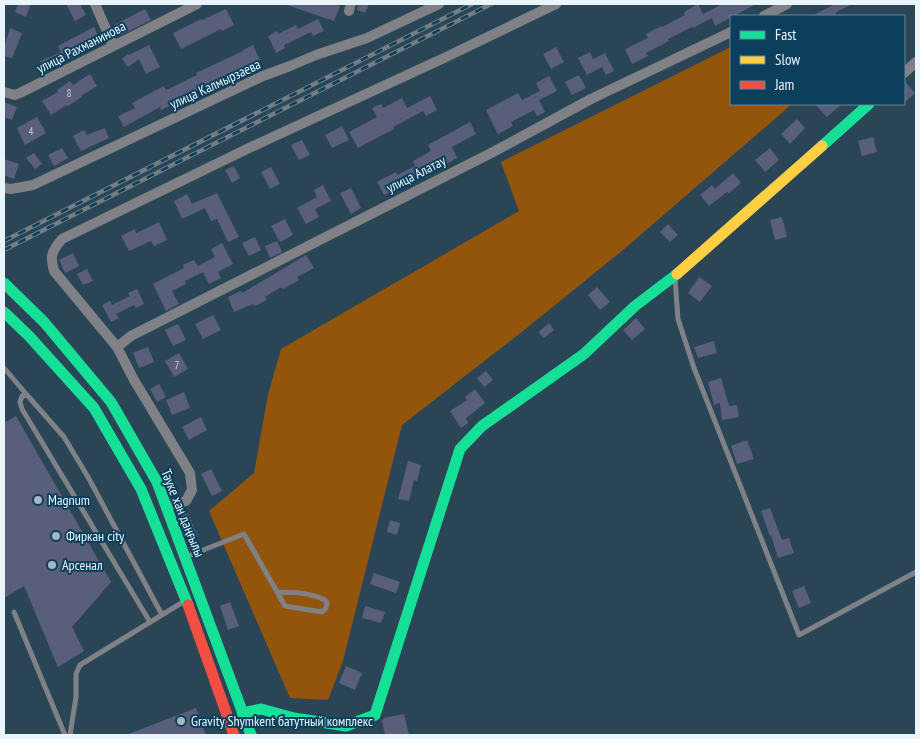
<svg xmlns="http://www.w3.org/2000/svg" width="920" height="739" font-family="'PT Sans Narrow',sans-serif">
	<rect width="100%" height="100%" fill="#2a4656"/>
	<path fill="#93550c" d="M731,47V104H792L623,250L523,331L402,425L343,661L328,700L290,698L209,511L254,473L268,395L281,349L519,211L501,162Z"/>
	<path fill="#595e7a" d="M18,4H31L26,17L15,12Z
		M66,4H80L86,15L75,21Z
		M287,4H333L340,6L334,21L287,5Z
		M358,4H369L365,13L357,10Z
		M698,4L703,14L722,4H756L715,26L712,18L693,28L692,27L668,39L669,41L646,53L648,56L632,64L625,49L648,38L646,34L661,26L662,27L685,15L684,12Z
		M835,4H852L835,13L837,16H812Z
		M145,9L151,20L119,36L114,25Z
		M226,9L234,25L222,31L221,29L181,49L173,33L201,19L202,20Z
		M318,19L324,31L313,36L311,32L284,45L285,48L276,53L268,36L277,31L278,34L296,25L298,29Z
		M94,27L101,43L58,65V66L45,73L40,61L61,52L58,46Z
		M10,28L22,33L12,58L4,56V47Z
		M149,45L160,67L146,74L139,59L128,67L122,59L128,54L129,55Z
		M253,45L260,60L223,79L222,77L199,88L200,89L172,103L173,104L161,110L160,107L124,127L118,116L135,108L132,103L164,86L166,90L197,75L196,73L243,51V50Z
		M556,47L564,62L551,69L543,54Z
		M590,52L593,59L605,53L614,71L606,75L602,67L587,75L578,58Z
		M90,74L97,86L81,96L82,97L68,106L67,105L51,115L42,101L58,92L57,90L70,81L73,85Z
		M579,75L586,88L572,95L565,82Z
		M549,76L557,91L539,100L545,112L537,116L534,110L511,122L513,126L498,134L486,110L518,93L522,100L540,91L536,83Z
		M904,80L915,93L904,103Z
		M430,96L437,110L426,116L423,111L393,127L394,129L358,148L349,132L377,117L372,108L381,104L383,108L402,98L407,108Z
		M4,102L17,107L12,120L4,117Z
		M815,104H842L827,117Z
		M37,117L46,133L25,145L17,128Z
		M797,119L805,128L790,144L781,134Z
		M470,122L476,134L452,147L457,158L422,178L421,176L384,195L377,182L396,172L397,175L415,166L413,161L431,151L428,145Z
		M342,126L349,140L332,148L325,135Z
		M105,128L109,138L81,151L73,136L84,130L87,135Z
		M873,137L877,152L862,156L858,141Z
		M302,140L310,155L299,160L291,145Z
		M62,148L68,158L54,166L48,155Z
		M770,148L779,160L765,172L755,160Z
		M34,153L42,164L35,169L26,158Z
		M4,159L19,164L14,179L4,175Z
		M234,166L240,178L232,183L225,170Z
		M271,167L280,184L270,189L261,172Z
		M733,173L741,183L729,193L727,192L709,206L700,195L712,185L715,189Z
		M323,185L331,201L315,209L319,217L306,224L297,208L317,197L314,190Z
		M351,188L361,208L351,214L340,193Z
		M217,193L239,237L228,242L217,219L211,221L205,208L182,219L174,201L187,194L192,204Z
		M782,217L787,237L775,240L770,220Z
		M285,219L293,235L280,242L271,226Z
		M159,222L167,240L154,246L151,241L129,251L121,236L135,229L136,233Z
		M668,224L678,235L670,242L660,232Z
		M255,237L261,250L249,256L242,243Z
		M277,241L282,252L270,258L265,246Z
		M222,243L233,264L218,272L221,278L209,284L203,272L185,281L186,284L172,291L179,304L166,311L153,284L184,268L183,265L194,260L198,266L215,257L211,249Z
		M73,253L79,266L65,273L59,260Z
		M306,255L314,268L297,277L299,280L283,289L281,287L265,297L267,300L255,306L253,304L234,312L228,297L241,291L242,293Z
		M87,269L93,281L83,285L77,274Z
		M699,277L712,286L700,302L688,293Z
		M597,287L610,302L600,310L588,295Z
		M137,289L144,304L136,308L134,305L116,314L119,318L111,322L102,305L110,301L112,305L130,296L128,293Z
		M213,315L221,330L203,339L195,324Z
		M636,318L645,329L632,340L623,330Z
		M549,323L554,330L544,338L538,332Z
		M178,324L186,340L173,346L165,330Z
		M714,341L717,353L698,358L694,347Z
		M148,347L154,362L139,368L133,353Z
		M179,353L188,369L174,377L165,361Z
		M486,371L493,380L484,387L477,378Z
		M721,378L729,406L737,405L739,417L722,420L720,403L714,405L708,382Z
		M159,384L166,397L157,402L150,389Z
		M475,389L485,403L466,418L468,423L461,428L450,411L467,400L465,397Z
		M184,392L190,408L172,415L166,400Z
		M16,416L111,582L72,627L84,651L58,667L24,586L4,598V423Z
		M201,417L207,430L189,440L182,427Z
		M747,440L754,459L737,464L731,446Z
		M408,461L421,465L417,481L414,480L409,501L398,499Z
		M211,469L222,491L212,496L201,474Z
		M770,508L782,540L789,538L794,553L778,558L771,535L770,536L761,511Z
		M188,513L198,537L189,541L180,516Z
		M390,520L400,523L397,535L387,532Z
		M374,573L400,582L396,593L370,584Z
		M804,586L811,603L799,608L792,591Z
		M230,602L239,626L228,630L220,606Z
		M365,606L385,612L381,623L362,618Z
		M346,666L362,673L355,690L339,683Z
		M196,708L206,735H126Z
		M404,714L409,735H385L382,721L384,718Z"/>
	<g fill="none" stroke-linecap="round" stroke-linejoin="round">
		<path stroke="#7f8187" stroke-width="5" d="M675,279L678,319L694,368L799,635L916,572
			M4,368L27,395L22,396L20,402L22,409L150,622
			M27,395L64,437L88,477L162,615
			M188,556L244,534L285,606L322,612L326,608L327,602C317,593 291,592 277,592
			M14,612L65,735
			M70,735L76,697V674L80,665L183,602"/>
		<path stroke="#7f8187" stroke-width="10" d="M95,4L113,45
			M349,11L351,4
			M764,16L787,4
			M904,73L916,62
			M4,92L15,95L22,92L197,4
			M4,188L11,189L33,185L263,76L290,66L316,55L367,38L439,4
			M117,347L54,271C50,256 51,252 62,239L249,148L444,58L556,4
			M166,507L186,501L192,490L190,473L134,380L117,347L131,336L495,151L591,99L731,32"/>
		<path stroke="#16e098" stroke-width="11" d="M822,146L869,104
			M4,283L44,322L111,402L157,482L251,735
			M4,312L29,336L94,408L141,489L188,605
			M242,713L261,709L294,718L346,726L375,715L460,449L482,426L584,354L635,306L677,274"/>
		<path stroke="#ffcf43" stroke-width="11" d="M677,274L822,146"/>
		<path stroke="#f24e42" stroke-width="11" d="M188,605L234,735"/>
		<g stroke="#727d85" stroke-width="4.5">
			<path id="rail" d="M4,241L472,4
				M4,250L491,4"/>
		</g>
		<use href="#rail" stroke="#0b3f5b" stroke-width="2.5" stroke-dasharray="8" stroke-linecap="butt"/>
	</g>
	<g fill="#a7b7c1" stroke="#0b3f5b" stroke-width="2">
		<circle cx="38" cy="500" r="5"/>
		<circle cx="56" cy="536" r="5"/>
		<circle cx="52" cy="565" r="5"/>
		<circle cx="181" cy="721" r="5"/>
	</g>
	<g text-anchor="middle" stroke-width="4" stroke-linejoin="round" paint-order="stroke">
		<g font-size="11" fill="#c6cedb">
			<text x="69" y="97">8</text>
			<text x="31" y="135">4</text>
			<text x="177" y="369">7</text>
		</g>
		<g font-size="14" fill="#eaf4fb" stroke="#0b3f5b">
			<text transform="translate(81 47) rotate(-27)" y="5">улица Рахманинова</text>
			<text transform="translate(215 84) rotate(-25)" y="5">улица Калмырзаева</text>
			<text transform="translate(416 174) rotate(-27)" y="5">улица Алатау</text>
			<text transform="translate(183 513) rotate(68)" y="5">Тәуке хан даңғылы</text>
		</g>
		<g font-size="14" fill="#eaf4fb" stroke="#0b3f5b" text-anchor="start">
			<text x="48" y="505">Magnum</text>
			<text x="66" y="541">Фиркан city</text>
			<text x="62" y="570">Арсенал</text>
			<text x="191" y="726">Gravity Shymkent батутный комплекс</text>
		</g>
	</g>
	<rect width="920" height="739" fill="none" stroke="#eaf4fb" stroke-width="10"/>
	<rect x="730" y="15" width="175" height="90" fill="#0b3f5b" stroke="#64879b"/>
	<rect x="740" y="31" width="25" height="8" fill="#16e098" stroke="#64879b"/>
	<text x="775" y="40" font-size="15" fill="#eaf4fb">Fast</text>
	<rect x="740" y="56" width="25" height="8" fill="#ffcf43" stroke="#64879b"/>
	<text x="775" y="65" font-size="15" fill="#eaf4fb">Slow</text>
	<rect x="740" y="81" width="25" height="8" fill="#f24e42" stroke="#64879b"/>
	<text x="775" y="90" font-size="15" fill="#eaf4fb">Jam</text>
</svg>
